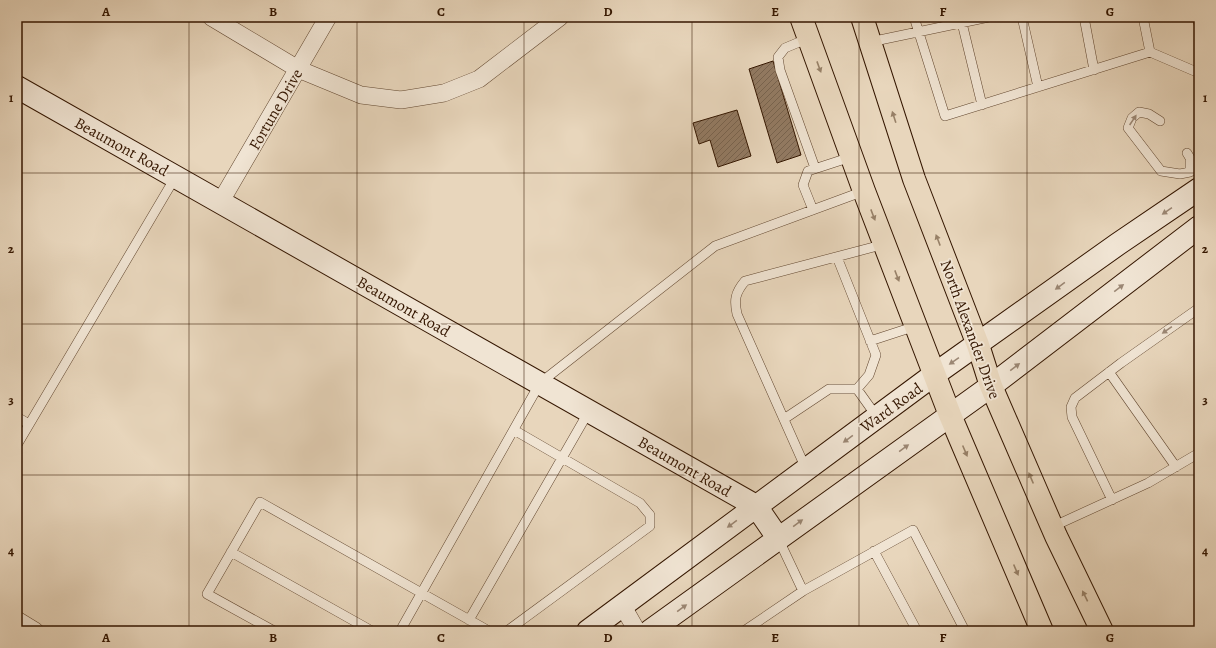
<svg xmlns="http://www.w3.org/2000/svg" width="1216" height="648" font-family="Alegreya,serif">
	<defs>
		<pattern id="building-hatch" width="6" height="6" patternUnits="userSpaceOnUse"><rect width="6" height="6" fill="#927a62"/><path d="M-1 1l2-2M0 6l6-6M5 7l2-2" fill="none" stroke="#78634e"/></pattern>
	</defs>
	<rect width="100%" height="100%" fill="#e8d6bc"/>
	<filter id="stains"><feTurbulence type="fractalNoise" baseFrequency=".005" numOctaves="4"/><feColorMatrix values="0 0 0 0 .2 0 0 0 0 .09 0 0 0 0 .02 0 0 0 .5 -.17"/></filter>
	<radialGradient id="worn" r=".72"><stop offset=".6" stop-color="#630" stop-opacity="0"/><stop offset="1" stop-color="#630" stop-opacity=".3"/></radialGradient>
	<path fill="url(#building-hatch)" stroke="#341600" d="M773,61L801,155L777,163L749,69Z
		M737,110L751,156L718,167L710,140L699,144L693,123Z"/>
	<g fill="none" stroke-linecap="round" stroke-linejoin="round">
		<g stroke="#61462f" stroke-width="10">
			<path id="lane" d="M914,17L945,116L1150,52L1199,73
				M1022,17L1038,87
				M1084,17L1094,70
				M1143,17L1150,52
				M1197,17L1199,25
				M962,23L982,105
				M809,38L785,48L778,57L780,70L815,168
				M870,42L989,17
				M1160,121L1149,114L1139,112L1132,118L1128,128L1161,171L1180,174L1190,172V158L1187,153
				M813,210L803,185L808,171L851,157
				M837,257L876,355L869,375L857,389L877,417
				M870,341L916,326
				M1109,372L1176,467
				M17,417L29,424
				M784,419L829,389H857
				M17,445L176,176
				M806,469L737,314C734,300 735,293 745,281L885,244
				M1112,500L1072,417L1071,407L1075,398L1121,363L1199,308
				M1052,527L1148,483L1199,453
				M778,538L803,591
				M874,551L917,631
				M231,552L372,631
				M469,620L589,411
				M274,631L207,594L260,502L489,631
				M400,631L540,383L715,246L864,191
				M507,631L650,526V515L640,503L514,430
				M744,631L803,591L913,530L965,631"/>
		</g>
		<g stroke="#61462f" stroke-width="18">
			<path id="street" d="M211,17L298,69L361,95L401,100L444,93L479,79L560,17
				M221,201L328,17
				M622,605L637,631
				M17,620L35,631"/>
		</g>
		<g stroke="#341600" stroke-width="24">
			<path id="secondary" d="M17,87L756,506L778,538
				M588,631L935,374L1118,244L1199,189
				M650,631L991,386L1199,227"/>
		</g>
		<g stroke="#341600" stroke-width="24">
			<path id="primary" d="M801,17L864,191L950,415L1042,631
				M862,17L914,179L978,345L991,386L1056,536L1102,631"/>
		</g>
		<use href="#lane" stroke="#f0e4d3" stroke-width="9"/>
		<use href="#street" stroke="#f0e4d3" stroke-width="17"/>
		<use href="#secondary" stroke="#f0e4d3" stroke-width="22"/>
		<use href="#primary" stroke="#e8d6bc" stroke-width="22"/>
	</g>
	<defs><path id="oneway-solid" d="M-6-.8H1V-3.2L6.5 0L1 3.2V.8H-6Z"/></defs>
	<g fill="#978067">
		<use href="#oneway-solid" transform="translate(819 67) rotate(70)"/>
		<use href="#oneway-solid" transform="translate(894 117) rotate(-108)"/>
		<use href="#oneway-solid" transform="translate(873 215) rotate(69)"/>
		<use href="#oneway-solid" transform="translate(938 240) rotate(-111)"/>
		<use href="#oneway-solid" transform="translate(897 276) rotate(69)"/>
		<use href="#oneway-solid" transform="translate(965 451) rotate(67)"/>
		<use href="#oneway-solid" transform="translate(1031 478) rotate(-113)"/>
		<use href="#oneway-solid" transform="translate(1016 570) rotate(67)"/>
		<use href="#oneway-solid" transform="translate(1085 596) rotate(-116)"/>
	</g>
	<g fill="#9b8774">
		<use href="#oneway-solid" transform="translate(1133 120) rotate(-56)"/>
		<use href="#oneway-solid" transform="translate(1167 211) rotate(146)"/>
		<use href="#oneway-solid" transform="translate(1060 286) rotate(144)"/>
		<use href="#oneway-solid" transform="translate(1119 288) rotate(-37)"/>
		<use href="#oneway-solid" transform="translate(1167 330) rotate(145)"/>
		<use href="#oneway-solid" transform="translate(954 361) rotate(145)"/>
		<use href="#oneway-solid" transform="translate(1015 367) rotate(-37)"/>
		<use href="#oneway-solid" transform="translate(848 439) rotate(144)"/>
		<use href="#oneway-solid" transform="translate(904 448) rotate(-36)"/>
		<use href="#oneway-solid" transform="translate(798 523) rotate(-36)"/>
		<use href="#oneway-solid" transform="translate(732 524) rotate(144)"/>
		<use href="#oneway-solid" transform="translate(682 608) rotate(-36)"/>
	</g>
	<path fill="none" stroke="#341600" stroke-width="1" stroke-opacity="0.55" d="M189,17V631M357,17V631M524,17V631M692,17V631M859,17V631M1027,17V631M17,173H1199M17,324H1199M17,475H1199"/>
	<g text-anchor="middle" stroke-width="3.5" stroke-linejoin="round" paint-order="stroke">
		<g font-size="16" fill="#341600" stroke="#f0e4d3">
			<text transform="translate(275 109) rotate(-60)" y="6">Fortune Drive</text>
			<text transform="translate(122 146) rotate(29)" y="6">Beaumont Road</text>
			<text transform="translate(404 306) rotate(30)" y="6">Beaumont Road</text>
			<text transform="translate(971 329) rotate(70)" y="6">North Alexander Drive</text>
			<text transform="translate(891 407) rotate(-36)" y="6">Ward Road</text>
			<text transform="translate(685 466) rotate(30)" y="6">Beaumont Road</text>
		</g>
	</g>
	<rect width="1216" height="648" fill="none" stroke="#e8d6bc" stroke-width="44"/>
	<rect x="22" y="22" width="1172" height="604" fill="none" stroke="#341600" stroke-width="1.5"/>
	<g font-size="13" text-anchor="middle" font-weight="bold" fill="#341600">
		<text x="106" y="16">A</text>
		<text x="273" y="16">B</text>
		<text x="441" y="16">C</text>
		<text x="608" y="16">D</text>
		<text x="775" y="16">E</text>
		<text x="943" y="16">F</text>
		<text x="1110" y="16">G</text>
		<text x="11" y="102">1</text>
		<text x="1205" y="102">1</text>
		<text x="11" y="253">2</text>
		<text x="1205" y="253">2</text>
		<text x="11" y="404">3</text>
		<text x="1205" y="404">3</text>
		<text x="11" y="555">4</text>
		<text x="1205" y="555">4</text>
		<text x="106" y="642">A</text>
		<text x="273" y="642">B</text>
		<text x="441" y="642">C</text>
		<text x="608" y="642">D</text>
		<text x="775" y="642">E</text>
		<text x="943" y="642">F</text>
		<text x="1110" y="642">G</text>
	</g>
	<rect width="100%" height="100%" filter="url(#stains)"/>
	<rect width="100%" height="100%" fill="url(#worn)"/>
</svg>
